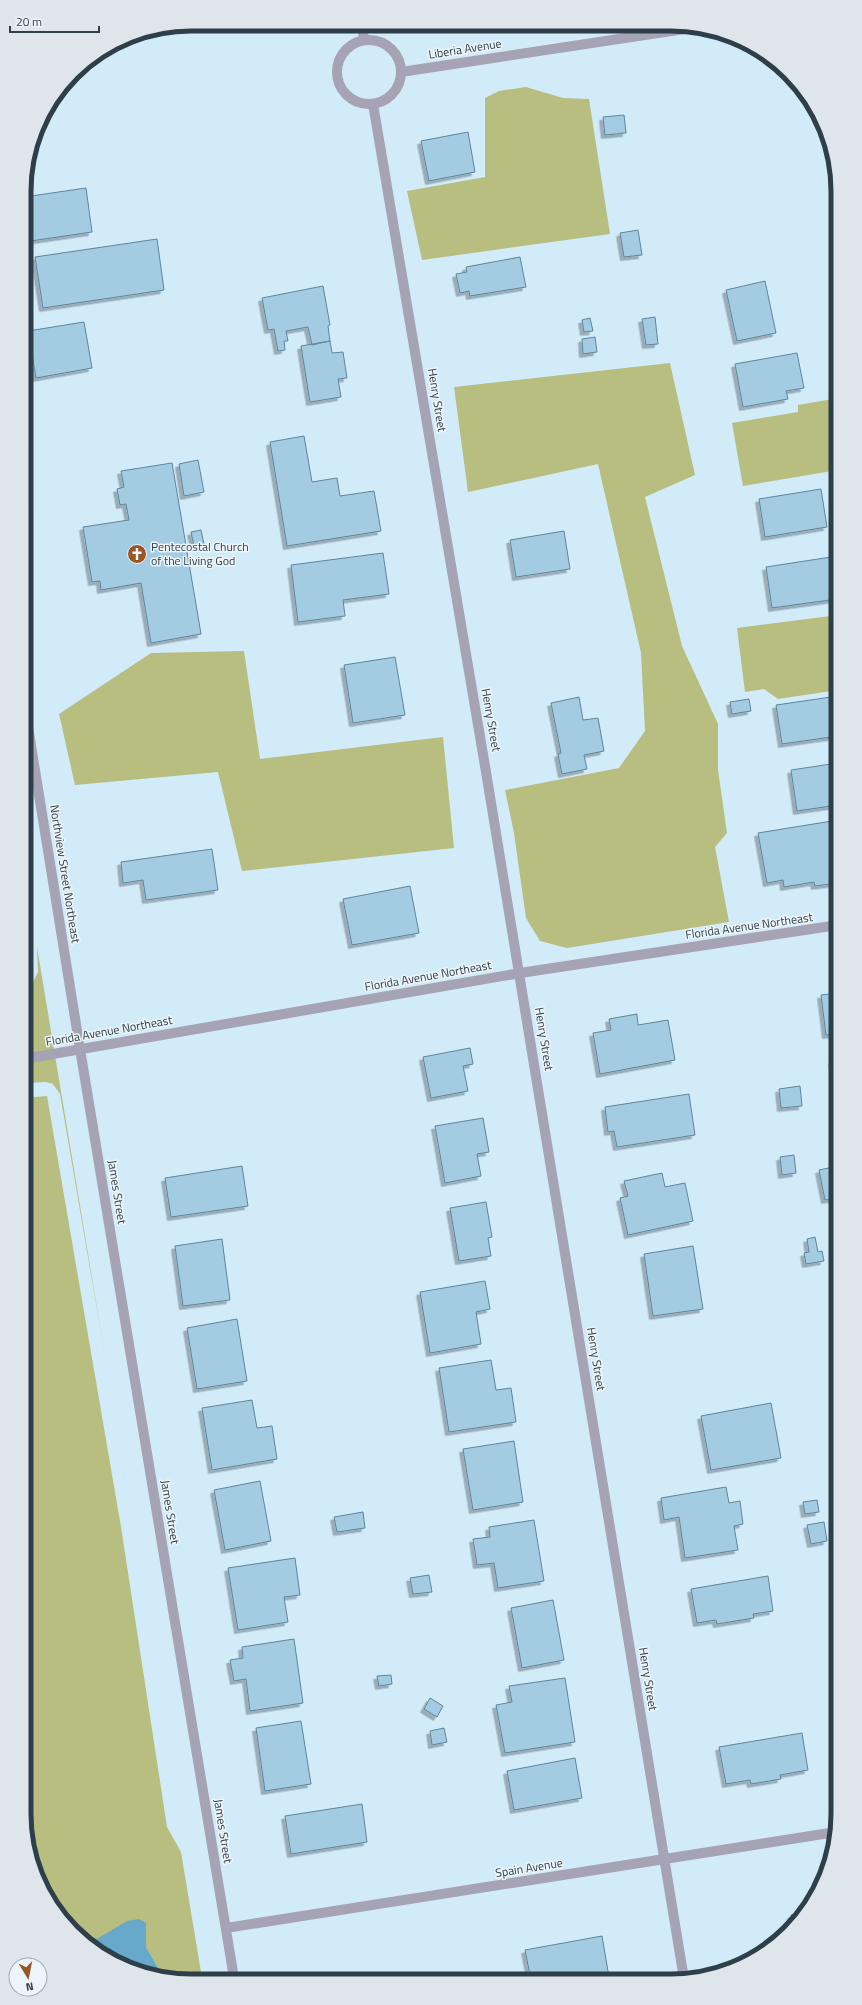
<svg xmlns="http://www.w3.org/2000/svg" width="862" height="2005" font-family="'Titillium Web',sans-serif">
	<defs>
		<filter id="shadow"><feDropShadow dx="-3.5" dy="3.5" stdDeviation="0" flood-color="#0004"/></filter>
	</defs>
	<rect width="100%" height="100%" fill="#d2ebf9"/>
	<path fill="#b7be7f" d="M526,87L563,98L589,99L610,234L422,260L407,191L485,177V98L499,91Z
		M670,363L695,475L645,497L682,646L718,724V770L727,833L715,847L729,922L567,948L540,941L526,918L514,833L505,790L619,768L645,731L641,653L598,464L468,492L454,387Z
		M838,398V470L743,486L732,423L798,412V405Z
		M838,615V690L778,699L764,689L745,692L737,628Z
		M244,651L260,759L443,737L454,848L242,871L218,772L75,785L59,714L151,653Z
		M37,947L105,1356L60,1094L53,1084L46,1082L24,1083V1001L38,972Z
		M47,1096L121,1527L167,1827L181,1852L202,1978H167L157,1966L146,1947V1923L106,1934L88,1944L81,1939L52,1907L30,1857L24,1814V1180L33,1178L24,1112V1098Z"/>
	<path fill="#68a8cb" d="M139,1919L146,1923V1947L157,1966L167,1978C139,1978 110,1959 88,1944L127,1921Z"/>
	<path fill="#a3cce3" stroke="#5e859b" filter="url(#shadow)" d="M624,115L626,133L605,135L603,117Z
		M468,132L475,172L429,181L421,141Z
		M86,188L92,232L24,242V197Z
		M638,230L642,255L624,257L620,233Z
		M157,239L164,290L43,308L35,257Z
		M520,257L526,287L470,296L469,291L460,293L456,274L467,272L466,267Z
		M765,281L776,333L737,341L726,290Z
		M323,286L330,325L328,326L330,341L312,345L308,327L286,331L288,341H284L285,350L278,351L274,329L268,330L262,298Z
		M655,317L658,344L646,345L642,319Z
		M590,318L593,331L584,332L582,320Z
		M84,322L92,368L36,378L28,331Z
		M595,337L597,352L583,354L582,339Z
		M330,341L332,353L343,352L347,378L338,379L341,397L310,402L301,346Z
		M797,353L804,388L786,391L788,399L743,407L735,364Z
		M304,436L312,482L337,478L340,496L374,491L381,531L287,546L270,442Z
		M198,460L204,492L184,496L179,464Z
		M172,463L201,634L151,643L141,583L101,590L100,581L92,582L83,527L129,520L126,504L120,505L117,489L124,487L121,471Z
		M821,489L827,527L765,537L759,499Z
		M201,530L204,544L194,546L191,532Z
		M564,531L570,569L516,577L510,540Z
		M383,553L389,594L343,600L345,616L298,622L291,565Z
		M831,557L837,599L772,608L766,567Z
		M395,657L405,715L353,723L344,665Z
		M838,696V736L782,744L776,705Z
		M579,697L583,720L598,718L604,751L584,755L587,769L562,774L558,754L561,753L551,703Z
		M749,699L751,711L732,714L730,702Z
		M838,763V805L797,811L791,770Z
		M838,820V883L815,886L814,882L784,887L783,880L767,883L758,833Z
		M212,849L218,890L146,900L143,880L123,883L121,862Z
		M410,886L419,933L352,945L343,899Z
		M838,993V1034L826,1035L821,995Z
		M637,1014L638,1025L668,1020L675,1060L600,1074L593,1033L611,1030L609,1019Z
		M470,1048L473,1064L463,1066L468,1091L431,1098L423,1057Z
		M838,1060V1096L832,1061Z
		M800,1086L802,1106L781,1108L779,1089Z
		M689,1094L695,1135L617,1147L614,1131L608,1132L605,1107Z
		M483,1118L489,1152L477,1154L481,1176L445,1183L435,1126Z
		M24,1139L29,1173L24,1174Z
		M794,1155L796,1173L782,1175L780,1157Z
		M242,1166L248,1206L171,1217L165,1178Z
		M838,1166V1198L825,1200L819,1170Z
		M662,1173L665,1187L685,1183L693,1221L628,1235L620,1198L628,1196L624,1181Z
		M486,1202L492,1237L488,1238L491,1256L459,1261L450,1208Z
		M815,1237L818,1252L822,1251L824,1261L806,1264L804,1253L809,1252L807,1239Z
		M222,1239L230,1300L183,1306L175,1246Z
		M693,1246L703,1309L653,1316L644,1254Z
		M485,1281L490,1309L476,1312L481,1344L430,1353L420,1292Z
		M237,1319L247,1381L197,1389L187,1328Z
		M491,1360L496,1390L511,1388L516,1422L449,1432L439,1368Z
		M252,1400L257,1428L272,1426L277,1459L212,1470L202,1408Z
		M771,1403L781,1458L711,1470L701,1416Z
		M514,1441L523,1502L473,1510L463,1449Z
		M260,1481L271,1541L225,1550L214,1490Z
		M726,1487L729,1503L740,1501L743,1524L734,1526L738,1550L685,1558L679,1517L664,1520L661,1498Z
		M817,1500L819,1512L805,1514L803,1502Z
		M363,1512L365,1528L337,1532L334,1517Z
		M534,1520L544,1581L498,1588L494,1563L477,1565L473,1539L490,1537L489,1527Z
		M824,1522L827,1541L811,1544L807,1525Z
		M295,1558L300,1595L284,1597L288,1622L238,1630L228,1568Z
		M429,1575L432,1592L413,1594L410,1578Z
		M768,1576L773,1611L753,1614L754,1618L717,1624L716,1620L697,1623L691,1589Z
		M553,1600L564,1660L522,1668L511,1608Z
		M294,1639L303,1703L250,1711L246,1679L234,1681L230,1660L243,1658L242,1647Z
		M391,1675L392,1684L379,1686L377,1676Z
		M565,1678L575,1742L505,1753L496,1705L512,1702L509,1686Z
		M430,1698L443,1706L437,1717L424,1709Z
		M301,1721L311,1784L265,1791L256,1728Z
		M444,1728L447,1742L432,1745L430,1731Z
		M802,1733L808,1770L780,1775L781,1779L751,1784L750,1780L726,1784L719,1747Z
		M575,1758L582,1798L514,1810L507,1771Z
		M362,1804L367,1842L291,1854L285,1816Z
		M805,1912L803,1916L793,1926L791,1915Z
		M602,1936L609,1977L605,1978V1981L531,1980L525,1950Z
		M376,1973L377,1979H337Z"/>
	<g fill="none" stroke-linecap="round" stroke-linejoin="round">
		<path stroke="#a6a3b4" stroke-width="10" d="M362,25L364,40
			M337 72a32 32 0 1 1 64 0a32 32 0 1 1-64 0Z
			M401,72L698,27
			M373,104L486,772L684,1979
			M24,702L80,1049L234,1978
			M24,1059L520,973L838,925
			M226,1928L836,1832"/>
	</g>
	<defs>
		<g id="church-disc" transform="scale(1)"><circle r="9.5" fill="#995626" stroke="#edf5fa"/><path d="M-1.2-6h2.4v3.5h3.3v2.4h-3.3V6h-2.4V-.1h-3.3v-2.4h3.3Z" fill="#fff"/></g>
	</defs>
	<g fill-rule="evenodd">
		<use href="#church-disc" x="137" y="554"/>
	</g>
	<g text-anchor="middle" stroke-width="3" stroke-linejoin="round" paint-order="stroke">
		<g font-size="12" fill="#2e3f49" stroke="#edf5fa">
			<text transform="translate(465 49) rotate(-9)" y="4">Liberia Avenue</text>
			<text transform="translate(437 400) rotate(81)" y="4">Henry Street</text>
			<text transform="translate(491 720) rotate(80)" y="4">Henry Street</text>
			<text transform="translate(65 874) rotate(81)" y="4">Northview Street Northeast</text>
			<text transform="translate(749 926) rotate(-8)" y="4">Florida Avenue Northeast</text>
			<text transform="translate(428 976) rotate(-10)" y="4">Florida Avenue Northeast</text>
			<text transform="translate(109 1031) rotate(-10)" y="4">Florida Avenue Northeast</text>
			<text transform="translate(544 1039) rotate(81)" y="4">Henry Street</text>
			<text transform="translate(117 1192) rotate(81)" y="4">James Street</text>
			<text transform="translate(596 1359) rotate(81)" y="4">Henry Street</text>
			<text transform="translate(170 1512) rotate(81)" y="4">James Street</text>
			<text transform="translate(648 1679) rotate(81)" y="4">Henry Street</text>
			<text transform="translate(223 1831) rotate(81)" y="4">James Street</text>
			<text transform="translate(529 1868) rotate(-9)" y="4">Spain Avenue</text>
		</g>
		<g font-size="12" fill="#2e3f49" stroke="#edf5fa" text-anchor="start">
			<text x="151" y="551">Pentecostal Church<tspan x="151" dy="14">of the Living God</tspan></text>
		</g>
	</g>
	<path d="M0 0H862V2005H0ZM191 31H671A160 160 0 0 1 831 191V1814A160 160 0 0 1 671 1974H191A160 160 0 0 1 31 1814V191A160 160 0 0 1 191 31Z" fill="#dee6ec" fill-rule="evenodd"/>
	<path fill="none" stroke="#2e3f49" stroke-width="5" d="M191 31H671A160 160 0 0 1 831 191V1814A160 160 0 0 1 671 1974H191A160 160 0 0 1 31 1814V191A160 160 0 0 1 191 31Z"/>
	<g transform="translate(28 1977) rotate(170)"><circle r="19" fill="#edf5fa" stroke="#a1acb3"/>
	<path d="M0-3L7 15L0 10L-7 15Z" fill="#995626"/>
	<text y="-6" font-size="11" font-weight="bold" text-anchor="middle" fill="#2e3f49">N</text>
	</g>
	<path d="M10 26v6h89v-6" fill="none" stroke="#2e3f49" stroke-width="2"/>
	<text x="16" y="26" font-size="12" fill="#2e3f49" stroke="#edf5fa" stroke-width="3" paint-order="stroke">20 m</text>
</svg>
